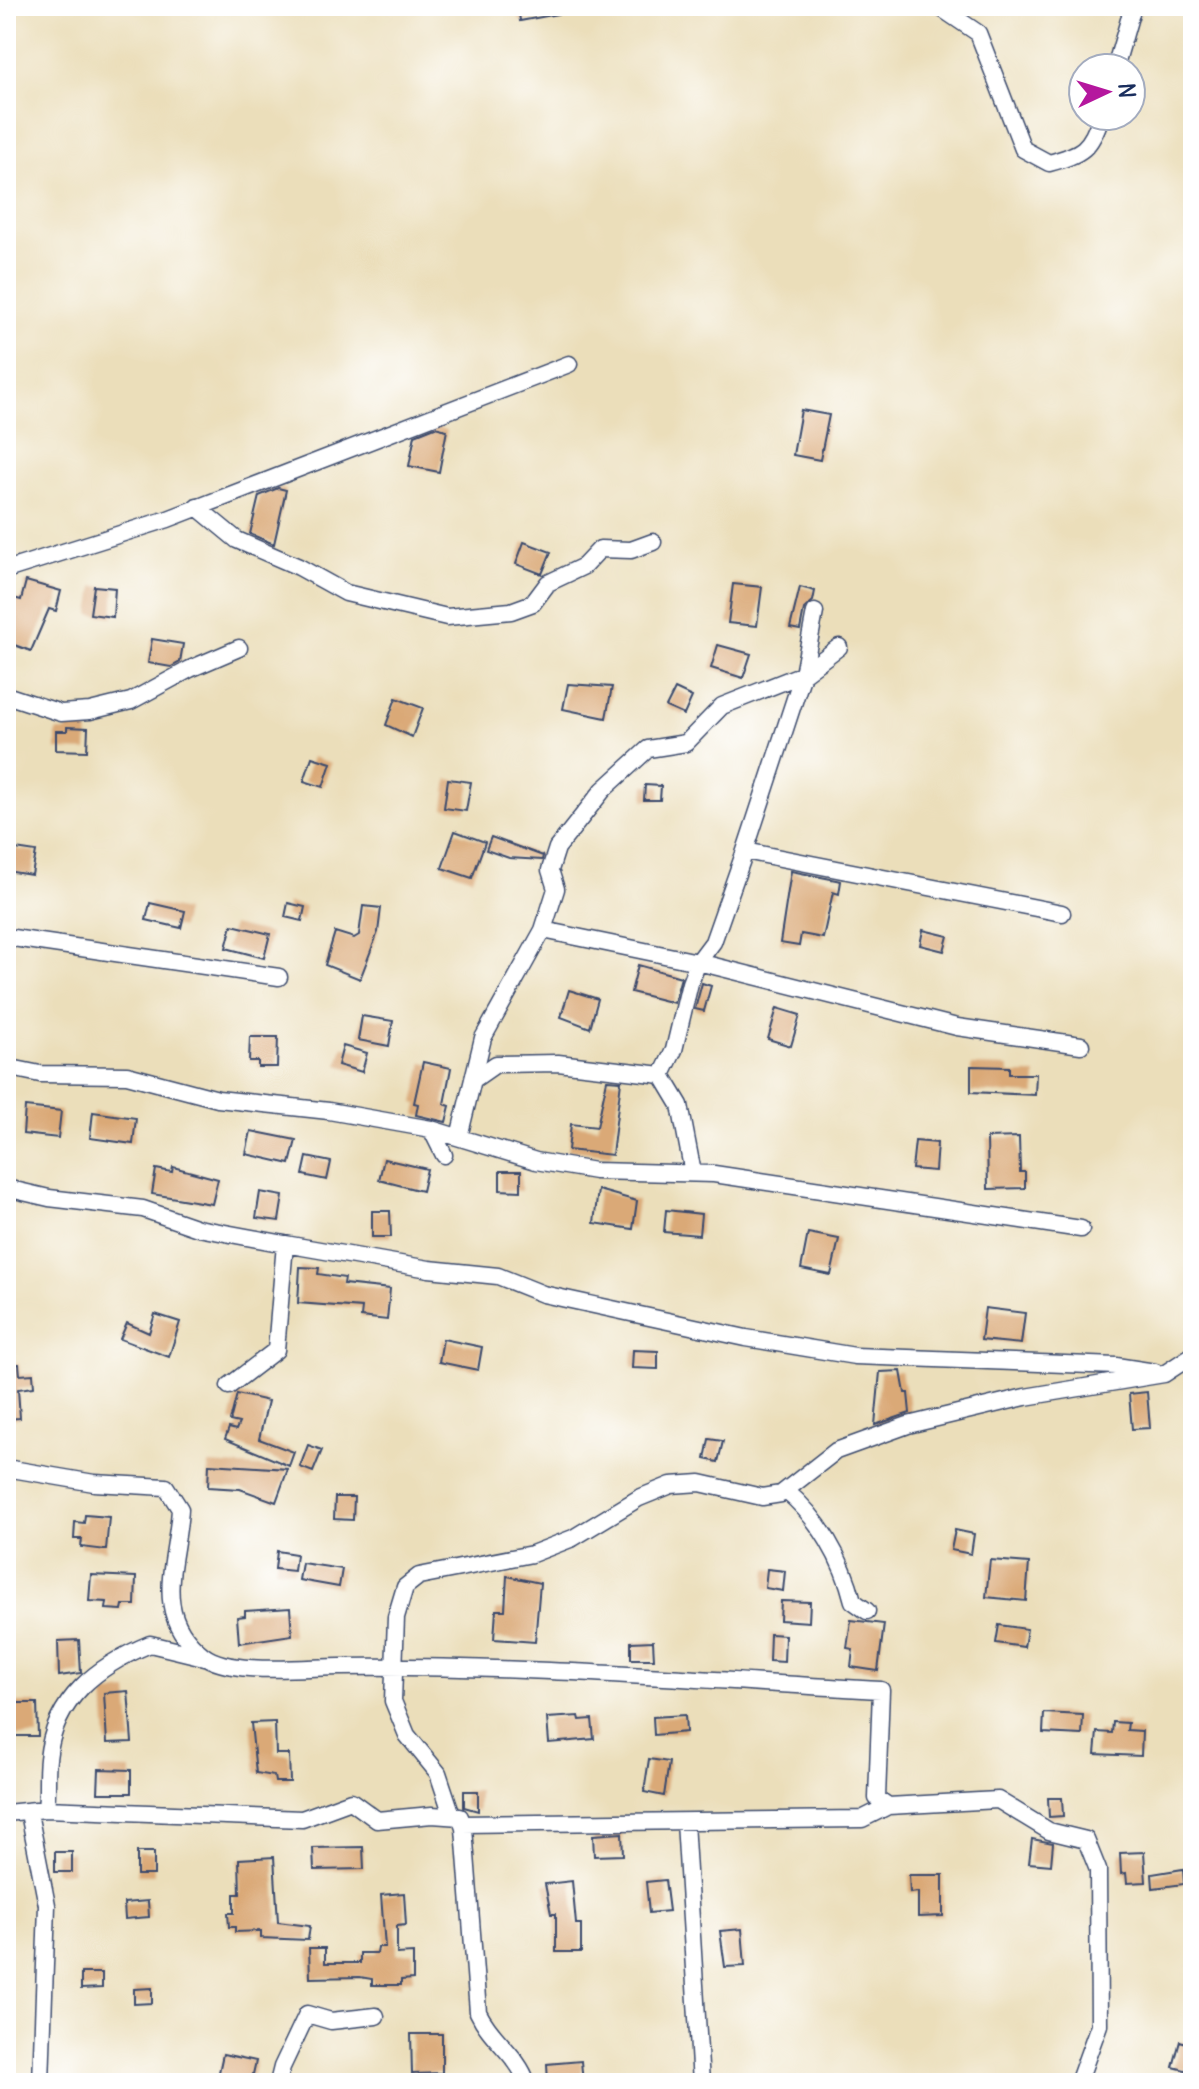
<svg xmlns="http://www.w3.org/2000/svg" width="1199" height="2089" font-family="Delius,sans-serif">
	<rect width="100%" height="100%" fill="#fff"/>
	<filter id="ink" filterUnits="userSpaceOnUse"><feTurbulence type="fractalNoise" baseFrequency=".0125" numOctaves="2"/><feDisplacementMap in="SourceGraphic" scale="16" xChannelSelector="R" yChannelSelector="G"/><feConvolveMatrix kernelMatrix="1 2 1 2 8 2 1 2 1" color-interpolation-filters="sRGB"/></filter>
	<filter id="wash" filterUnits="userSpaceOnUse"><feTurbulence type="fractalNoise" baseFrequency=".006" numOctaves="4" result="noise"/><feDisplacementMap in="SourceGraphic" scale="32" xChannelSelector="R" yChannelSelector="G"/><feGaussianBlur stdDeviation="1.8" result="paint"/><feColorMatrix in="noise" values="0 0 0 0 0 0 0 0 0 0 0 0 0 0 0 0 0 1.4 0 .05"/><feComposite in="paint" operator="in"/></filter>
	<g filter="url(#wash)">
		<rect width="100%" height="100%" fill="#ebdeba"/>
		<g id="blocks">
			<path fill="#daa977" d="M518,6H562L563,13L520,21Z
				M801,410L829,415L820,460L793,455Z
				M435,427L447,430L439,472L409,466L415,435Z
				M278,488L286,490L274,544L250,534L259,496Z
				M524,542L551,552L542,574L516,564Z
				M26,581L61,591L56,611L49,609L31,651L6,642V596L21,600Z
				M733,584L762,587L757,626L728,623Z
				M94,586L115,588L113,617L90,614Z
				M800,587L815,591L813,601L804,609L800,630L790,628Z
				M152,639L183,644L180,662L171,667L148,663Z
				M718,645L751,654L743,678L711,668Z
				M568,684L612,687L606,718L563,709Z
				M675,689L692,697L684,715L666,707Z
				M396,698L423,708L412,737L386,725Z
				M67,727L88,728L87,751L56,750V731H67Z
				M312,757L331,763L323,787L304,781Z
				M448,779L471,782L466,811L444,808Z
				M645,785L661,786L660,800H644Z
				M455,831L485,842L472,878L442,868Z
				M491,837L543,856L542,860L509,858L486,850Z
				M9,848L36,852L32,875L6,871Z
				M791,871L841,881L839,894L833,892L823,938L801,934L799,946L780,943Z
				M150,903L185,911L181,928L146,920Z
				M288,903L305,907L302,921L285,917Z
				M363,906L381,908L378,932L360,979L325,965L335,932L354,938L359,935Z
				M232,925L270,934L264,958L226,948Z
				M923,930L948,936L944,951L920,945Z
				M638,965L681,977L674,1003L631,992Z
				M702,983L711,986L704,1011L695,1009Z
				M569,990L598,999L590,1028L561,1017Z
				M777,1008L800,1015L791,1046L768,1039Z
				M362,1016L393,1021L389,1046L358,1040Z
				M250,1037H278L277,1067H258V1061H249Z
				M343,1046L367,1053L362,1072L338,1065Z
				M423,1062L451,1068L444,1104L450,1106L446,1122L416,1115L418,1104L414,1103Z
				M971,1066L1009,1067V1074H1036L1035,1095L971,1092Z
				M607,1080L621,1081L612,1155L568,1150L571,1124L597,1127Z
				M25,1107L61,1111L58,1138L23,1134Z
				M93,1112L136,1118L133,1144L90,1138Z
				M251,1131L296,1140L290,1164L246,1154Z
				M1019,1137L1020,1172H1025V1188L988,1189L987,1138Z
				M915,1141L937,1143L935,1171L912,1169Z
				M307,1157L331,1162L327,1180L303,1175Z
				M384,1159L427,1169L422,1191L379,1180Z
				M173,1167L218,1179L212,1204L152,1194L156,1169L172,1172Z
				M500,1171H521V1191L500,1190Z
				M598,1190L637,1201L633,1229L594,1223Z
				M260,1192L283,1196L279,1221L256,1218Z
				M666,1210L701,1214L699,1235L664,1232Z
				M372,1211H390L391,1237H372Z
				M808,1233L839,1239L831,1275L801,1269Z
				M300,1267L319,1268L318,1274L345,1278L344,1284L390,1289L387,1320L361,1317L362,1308L298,1303Z
				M985,1308L1025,1313L1021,1344L981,1340Z
				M155,1314L180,1322L169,1357L120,1339L127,1323L149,1333Z
				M443,1339L482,1347L478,1370L439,1362Z
				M633,1350L658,1351V1369L632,1368Z
				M6,1364H19L20,1375L33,1374L34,1387L18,1389L20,1418L6,1419Z
				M901,1371L905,1393H908L910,1413L875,1425L880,1372Z
				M1147,1392L1150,1428L1132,1429L1129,1394Z
				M237,1394L268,1401L259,1439L294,1452L289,1466L225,1439L229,1428L236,1430L239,1423L230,1421Z
				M709,1439L723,1441L718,1462L705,1459Z
				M308,1445L322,1450L313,1472L300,1467Z
				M209,1464L288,1469L276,1502L240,1489L208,1487Z
				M335,1497H354L353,1520L334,1519Z
				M85,1515L109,1517L106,1550L81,1547L82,1539H74L75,1522L84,1523Z
				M955,1530L974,1534L971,1554L951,1550Z
				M277,1551L296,1554L294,1571L275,1569Z
				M990,1560L1029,1563L1026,1601L986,1597Z
				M302,1563L342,1569L339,1587L299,1580Z
				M767,1569L785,1571L783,1591L765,1588Z
				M91,1575L136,1577L135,1605H123L122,1610L106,1609L107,1602L89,1601Z
				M507,1576L540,1583L535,1642L494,1639L496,1610H505Z
				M781,1601L810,1602L809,1622L780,1620Z
				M290,1608L292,1635L239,1643L237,1617L245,1616V1611Z
				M851,1620L884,1624L878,1671L851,1667L853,1649L847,1648Z
				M999,1625L1027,1629L1024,1647L996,1643Z
				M770,1634L785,1635L784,1662L769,1661Z
				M79,1640L81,1673L59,1676L58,1641Z
				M653,1641L654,1659H631V1642Z
				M128,1691L132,1742L107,1743L104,1693Z
				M14,1703H37L38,1736H14Z
				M1044,1713L1083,1715L1082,1735L1043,1733Z
				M685,1715L686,1732L654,1735L653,1717Z
				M579,1716L580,1720L592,1719L594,1739L549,1743L547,1718Z
				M275,1722L276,1754H289L290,1782H275L274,1776L256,1773L251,1723Z
				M1113,1722L1128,1723L1127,1730L1142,1731L1141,1756L1095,1754L1097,1732L1112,1733Z
				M649,1759L669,1762L664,1796L644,1792Z
				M99,1769L131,1770V1793H98Z
				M464,1791H478V1811L464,1807Z
				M1048,1798H1062L1063,1816L1049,1817Z
				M622,1833L623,1855L594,1856L593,1835Z
				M1032,1839L1053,1843L1051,1865L1029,1863Z
				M363,1847L364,1869L314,1870L313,1848Z
				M55,1852H72V1872H55Z
				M137,1852H154V1875H137Z
				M1144,1852L1146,1882L1127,1883L1126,1873L1121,1874L1120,1853Z
				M274,1857L278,1922L310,1926L308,1940L261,1938V1931L235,1932V1927H229L228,1913H234V1894H240L239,1859Z
				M1183,1869L1184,1884L1153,1888L1152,1874Z
				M909,1875H943V1916L918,1917V1892L910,1893Z
				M665,1880L669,1911L649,1913L646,1882Z
				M572,1881L576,1924H581V1952H556V1914H551L545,1884Z
				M404,1893L406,1925L397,1926V1954L413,1953V1979L401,1980V1985H372V1979L360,1977L310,1978L309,1948H325V1963H360V1953H377L378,1947H385L381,1895Z
				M148,1901L149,1917L125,1919L124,1903Z
				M742,1929L745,1966L725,1967L720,1931Z
				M81,1973H102V1988L81,1989Z
				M152,1988V2003L134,2004V1989Z
				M411,2034H442V2073L412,2074Z
				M1180,2041L1193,2045V2072L1173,2067Z
				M223,2054L256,2061L251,2083L218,2077Z
				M581,2061L583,2083H548L547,2064Z"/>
		</g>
	</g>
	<g filter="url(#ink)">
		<use href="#blocks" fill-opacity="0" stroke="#3a496c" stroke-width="2"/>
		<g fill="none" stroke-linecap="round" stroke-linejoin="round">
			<g stroke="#3a496c" stroke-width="19">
				<path id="minor" d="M938,6L978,33L1023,149L1049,163C1082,154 1091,149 1101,116
					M1115,68L1133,6
					M197,507L237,540L299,567L346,593L447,617L511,611L533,603L548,583L584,566L600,549L631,550L653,542
					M6,570L168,519L569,364
					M6,695L61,713L90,711L131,701L190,669L239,648
					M745,851L1062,913
					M543,930L556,889L550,870L557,848L603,790L648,749L686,743L722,706L803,674L839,647
					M6,937L279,977
					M6,1067L40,1074L127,1075L218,1099L329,1111L431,1129L444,1155
					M662,1075L680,1105L693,1173
					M473,1080L496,1064L558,1063L662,1075L674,1050L690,983L698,962L713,942L745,851L803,674L815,612
					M431,1129L536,1161L595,1171L714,1174L1081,1229
					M459,1137L483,1038L543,930L698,962L957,1027L1081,1045
					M6,1188L49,1198L143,1209L198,1228L285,1244L276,1350L229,1386
					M285,1244L429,1269L498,1276L543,1294L746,1338L855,1356L1116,1366L1155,1372
					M6,1468L94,1483L166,1487L180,1509C177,1563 150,1614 203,1655C229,1676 306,1667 340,1667C520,1665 701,1680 881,1690L877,1798L888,1806
					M786,1491C818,1517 843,1560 853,1601L867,1611
					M46,1809L302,1819L351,1801L377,1820L432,1815L460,1817L464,1828L478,2012C491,2040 518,2055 527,2083
					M6,1813L46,1809C48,1793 46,1776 48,1759C54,1699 97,1666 150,1644L204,1657
					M29,1813L47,1905L41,2083
					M452,1815L438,1773L407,1735L393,1701L396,1617L405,1587L419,1576L532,1554L573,1538L639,1498L671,1485L700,1483L762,1497L781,1494L836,1451L908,1425L1025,1397L1164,1374L1193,1355
					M685,1822L701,2083
					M463,1824L862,1819L888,1806L998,1800L1049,1831L1086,1840L1098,1870L1099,2025L1078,2083
					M278,2083L282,2067L307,2014L331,2021L376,2016"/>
			</g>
			<use href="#minor" stroke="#fff" stroke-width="16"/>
		</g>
	</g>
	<rect width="1199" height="2089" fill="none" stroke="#fff" stroke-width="32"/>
	<g transform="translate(1107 92) rotate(86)"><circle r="38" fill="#ffffff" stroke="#a4acbf" stroke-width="2"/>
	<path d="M0-6L14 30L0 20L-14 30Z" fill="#b5179e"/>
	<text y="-12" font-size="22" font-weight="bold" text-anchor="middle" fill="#1b2f5e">N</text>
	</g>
</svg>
